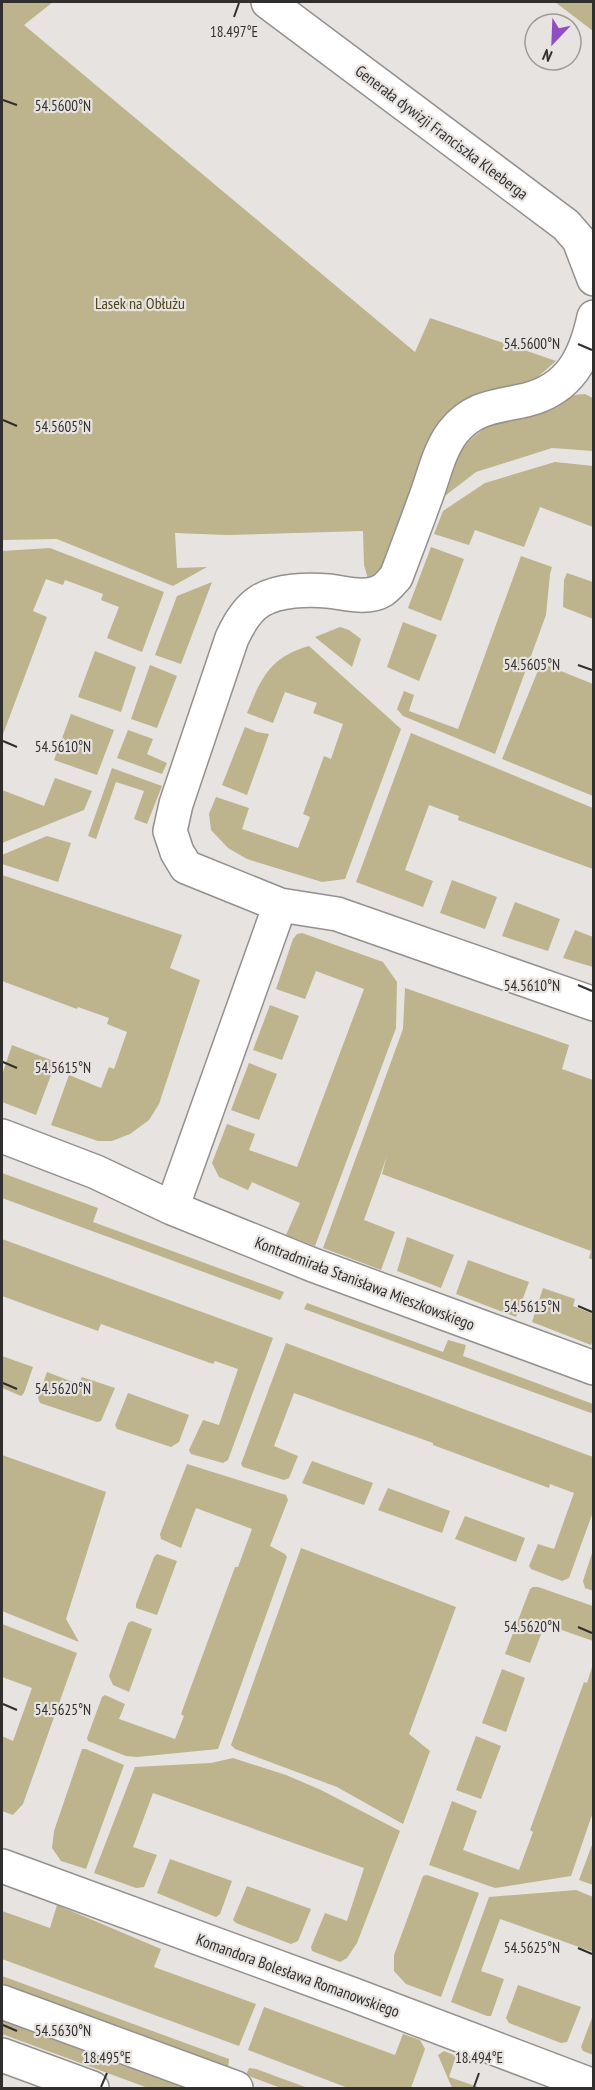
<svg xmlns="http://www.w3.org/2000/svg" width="595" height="2090" font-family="'PT Sans Narrow',sans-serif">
	<rect width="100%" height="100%" fill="#e7e3e0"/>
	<path fill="#bdb38c" d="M2,2H53L24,25L415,352L430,318L556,361L531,383L491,391L383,569L376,577L368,579L364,565L363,531L227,535L175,533L177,568L207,567L173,586L57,539L2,540Z
		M555,2H593V31Z
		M585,394L593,398V451L552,448L476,472L437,502L451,464L469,441L487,426L574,395Z
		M555,462L593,466V527L540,507L524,547L475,530L469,545L434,534L443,511L485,483Z
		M431,547L464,559L441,621L408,608Z
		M50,548L164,592L142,652L107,638L119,607L101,600L103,594L65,580L63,585L46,579L33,611L47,617L2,737V551Z
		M521,556L552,567L550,574L546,615L495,754L403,716L397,709L404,691L414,695L409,711L458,729Z
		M567,573L593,582V619L563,607L564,580Z
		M212,582L181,664L155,655L177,596Z
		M403,622L437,635L419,681L387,667Z
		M340,627L349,630L361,639L352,667L315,637Z
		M309,646L401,729L345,879L322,882L247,859L228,848L211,830L209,814L216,797L249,808L242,829L298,848L310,817L303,814L324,756L331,759L343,724L313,713L317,703L285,692L273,723L247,713C261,678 270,657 309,646Z
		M95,651L136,667L121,712L78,697Z
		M541,663L593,684V796L502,759Z
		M150,665L177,676L157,728L131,719Z
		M71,714L114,730L97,775L54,760Z
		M245,727L257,732L269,734L247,795L222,785Z
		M128,730L153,739L147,754L167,763L162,774L117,758Z
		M411,733L593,808V869L458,820L459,816L429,805L405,870L433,881L423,907L356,882Z
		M112,768L162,786L147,824L134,819L144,791L116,782L96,839L88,836Z
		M55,778L92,791L84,810L2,843V790L44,806Z
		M47,836L71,843L58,882L2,864V855Z
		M2,875L182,935L170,968L200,980L159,1104L149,1120L130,1134L112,1141H98L51,1125L69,1075L101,1088L109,1067L114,1069L127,1032L107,1024L109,1018L78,1007L77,1009L2,981Z
		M452,880L497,897L485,929L440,913Z
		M515,902L560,919L548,951L502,936Z
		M575,930L593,937V967L563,958Z
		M302,933L383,962L397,982L396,1028L315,1246L286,1235L300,1203L252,1182L248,1190L219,1177L212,1163L227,1124L255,1134L249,1150L297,1167L364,989L316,971L305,999L276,989L293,939L297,934Z
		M405,988L569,1045L562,1069L593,1080V1260L589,1258L591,1251L382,1174L387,1156L364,1220L395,1232L381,1270L323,1248L403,1029Z
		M270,1005L299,1016L282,1060L253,1050Z
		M12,1045L56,1062L36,1115L2,1102V1075Z
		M249,1063L277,1074L259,1120L231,1110Z
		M2,1173L98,1208L93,1222L284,1292L280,1300L2,1198Z
		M407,1237L454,1255L441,1288L397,1271Z
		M2,1239L273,1338L228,1460L223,1463L191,1454L189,1450L203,1420L219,1425L238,1369L215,1361L213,1364L101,1324L98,1331L2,1296Z
		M468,1260L529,1282L516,1317L456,1294Z
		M543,1288L575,1299L573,1306L593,1314V1339L591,1345L532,1322Z
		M307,1303L443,1352L448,1340L466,1345L463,1356L593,1404V1412L591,1413L304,1309Z
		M286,1343L593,1457V1512L569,1578L562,1581L531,1569L529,1566L538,1544L554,1549L574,1493L550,1484L549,1488L433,1445V1443L294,1393L274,1446L298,1456L289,1478L284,1480L243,1467L241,1464Z
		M2,1356L33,1367L24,1393L21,1396L2,1388Z
		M47,1372L78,1384L82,1377L115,1388L101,1421L97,1422L40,1403L38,1398Z
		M128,1393L189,1415L179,1442L171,1447L117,1429L115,1425Z
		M2,1455L106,1492L66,1619L79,1642L2,1611Z
		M312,1461L373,1483L364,1505L302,1483Z
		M187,1464L286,1495L288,1500L270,1546L285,1554L287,1557L218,1749L137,1757L126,1756L88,1741L87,1738L102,1697L105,1695L125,1704L119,1719L175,1739L184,1716L181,1714L235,1567H238L252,1529L196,1508L181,1548L161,1539L160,1534Z
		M388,1488L450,1511L442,1533L378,1510Z
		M465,1516L525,1538L516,1562L455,1539Z
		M301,1548L456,1607L409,1734L430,1751L403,1824L337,1787L235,1749L231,1745Z
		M593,1550V1591L585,1588L583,1581Z
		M157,1554L177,1561L157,1615L136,1608V1604L154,1557Z
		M533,1587H538L593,1606V1641L545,1624L530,1663L505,1654L530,1589Z
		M132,1621L152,1629L129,1692L113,1685L109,1676L128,1623Z
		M2,1624L77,1653L23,1804L13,1815L2,1811V1736L13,1741L32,1688L2,1677Z
		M593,1664V1812L571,1876L495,1888L429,1865L452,1801L477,1811L463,1850L519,1870L533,1832L530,1830L584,1682L587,1683Z
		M502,1669L525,1678L506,1732L482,1723Z
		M476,1736L501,1746L481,1799L456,1790Z
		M82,1749H86L124,1765L86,1869L61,1861L52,1848L54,1831Z
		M233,1758L286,1775L321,1790L400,1831L357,1943L347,1958L340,1962L312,1951L311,1947L325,1913L347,1921L364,1868L153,1793L133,1847L157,1855L144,1887L136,1888L94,1873L135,1767L211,1763Z
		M593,1842L594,1885H593L579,1880Z
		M170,1859L232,1881L220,1914L216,1917L157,1893Z
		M427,1875L479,1893L441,1997L406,1984L394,1971V1955L423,1876Z
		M247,1886L311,1909L298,1941L291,1944L236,1923L233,1920Z
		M576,1890L593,1897V1952L500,1919L481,1971L504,1979L491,2016H487L451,2002L489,1897Z
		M57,1905L161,1949L154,1967L256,2004L239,2046L2,1959V1911L50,1928Z
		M2,1976L229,2059L228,2069L2,1986Z
		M518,1985L581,2007L567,2042L561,2043L509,2023L506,2018Z
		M264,2007L395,2055L403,2034L420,2040L425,2049L411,2088H348L248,2050Z
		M593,2015V2055L583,2051L581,2047Z
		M2,2019L189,2088H148L2,2034Z
		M444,2051L456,2056L449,2077L481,2088H452L438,2055Z
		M249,2068L256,2069L308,2088H281L246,2075Z"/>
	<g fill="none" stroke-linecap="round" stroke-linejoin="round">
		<g stroke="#94908e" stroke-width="36">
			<path id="street" d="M268,2L566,225L579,240L594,279
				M594,317C585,358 570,389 526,400C496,407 474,406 453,432C440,449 435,471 428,491C418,519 407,548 396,577C392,581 388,587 383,590C367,600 346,593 328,591C308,589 278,590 260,601C247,609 238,625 232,638L176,804L170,831L177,852L186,867L280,905L337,914L594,1004
				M2,1136L96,1172L172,1208L313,1265L594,1368
				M172,1208L280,905
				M2,1866L354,1995L594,2086"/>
		</g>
		<g stroke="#94908e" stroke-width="36">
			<path id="secondary" d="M2,2002L236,2088
				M2,2055L92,2088"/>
		</g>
		<use href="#street" stroke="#fff" stroke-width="33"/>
		<use href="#secondary" stroke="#fff" stroke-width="33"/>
	</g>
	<path fill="none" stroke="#302f2e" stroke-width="2" d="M234,17L239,3M3,100L17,105M578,344L592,350M3,420L17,426M578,665L592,670M3,741L17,747M578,985L592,991M3,1062L17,1068M578,1306L592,1312M3,1383L17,1389M578,1627L592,1633M3,1704L17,1710M578,1948L592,1954M3,2025L17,2031M101,2087L107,2073M474,2087L479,2073"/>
	<g text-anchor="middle" stroke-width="4.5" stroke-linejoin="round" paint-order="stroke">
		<g font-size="16" fill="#302f2e" stroke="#e7e3e0">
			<text transform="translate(442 132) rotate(37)" y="6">Generała dywizji Franciszka Kleeberga</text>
			<text transform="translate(365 1283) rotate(21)" y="6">Kontradmirała Stanisława Mieszkowskiego</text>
			<text transform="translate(298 1975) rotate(20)" y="6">Komandora Bolesława Romanowskiego</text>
		</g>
		<g font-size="16" fill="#4f4418" stroke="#e7e3e0">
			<text x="140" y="309">Lasek na Obłużu</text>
		</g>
	</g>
	<g font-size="15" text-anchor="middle" fill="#302f2e" stroke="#e7e3e0" stroke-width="4.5" stroke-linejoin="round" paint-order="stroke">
		<text x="234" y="37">18.497°E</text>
		<text x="63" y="111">54.5600°N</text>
		<text x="532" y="349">54.5600°N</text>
		<text x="63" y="432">54.5605°N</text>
		<text x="532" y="670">54.5605°N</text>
		<text x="63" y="752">54.5610°N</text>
		<text x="532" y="991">54.5610°N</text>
		<text x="63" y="1073">54.5615°N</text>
		<text x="532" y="1312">54.5615°N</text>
		<text x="63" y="1394">54.5620°N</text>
		<text x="532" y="1632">54.5620°N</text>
		<text x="63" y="1715">54.5625°N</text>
		<text x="532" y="1953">54.5625°N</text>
		<text x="63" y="2036">54.5630°N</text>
		<text x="107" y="2063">18.495°E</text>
		<text x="479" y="2063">18.494°E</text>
	</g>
	<rect width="595" height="2090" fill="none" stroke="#302f2e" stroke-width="6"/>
	<g transform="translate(553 42) rotate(203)"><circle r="28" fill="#e7e3e0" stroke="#9e9b99" stroke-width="1.5"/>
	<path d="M0-4.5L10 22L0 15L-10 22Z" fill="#904ec3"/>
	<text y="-9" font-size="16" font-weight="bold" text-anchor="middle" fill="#302f2e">N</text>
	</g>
</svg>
